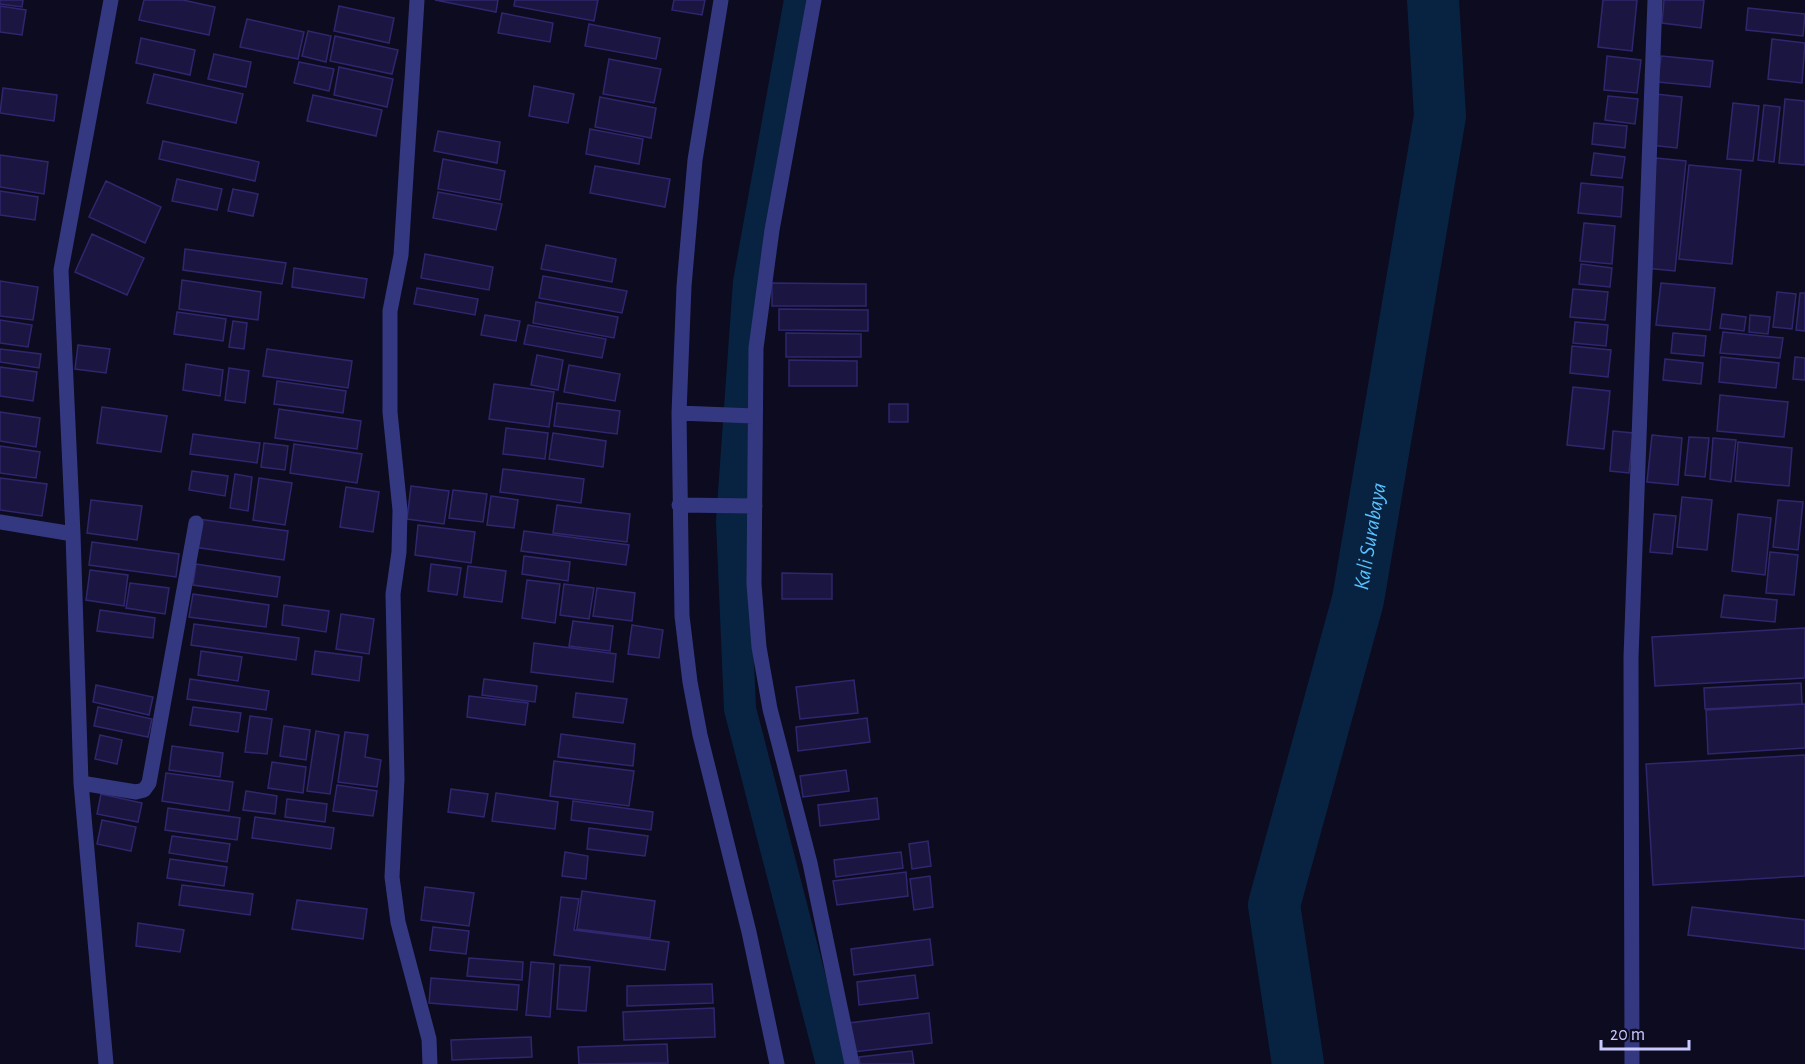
<svg xmlns="http://www.w3.org/2000/svg" width="1805" height="1064" font-family="'Alegreya Sans',sans-serif">
	<rect width="100%" height="100%" fill="#0d0b1f"/>
	<g fill="none" stroke-linecap="round" stroke-linejoin="round">
		<path stroke="#082341" stroke-width="32" d="M800,0L749,282L732,521L740,709L832,1064"/>
		<path stroke="#082341" stroke-width="52" id="s1" d="M1298,1064L1274,905L1358,600L1440,116L1433,0"/>
	</g>
	<path fill="#1b1641" stroke="#2e276e" stroke-width="1.5" d="M0,0H23L22,7L0,4Z
		M144,0H183L215,7L209,35L139,20Z
		M435,0H498L496,12Z
		M515,0H598L594,21L514,6Z
		M674,0H705L702,15L672,10Z
		M1603,0H1637L1632,51L1598,47Z
		M1664,0H1704L1701,28L1662,23Z
		M0,6L26,10L22,35L0,32Z
		M339,6L394,18L389,43L334,31Z
		M1748,8L1805,14L1803,36L1746,30Z
		M502,13L553,23L550,42L498,33Z
		M247,19L304,32L298,59L240,47Z
		M589,24L660,38L656,59L585,46Z
		M308,31L331,36L326,62L302,56Z
		M335,36L398,50L392,74L330,61Z
		M141,38L195,50L190,75L136,63Z
		M1772,39L1805,43L1802,83L1768,79Z
		M214,54L251,62L246,87L208,79Z
		M1607,56L1641,60L1637,93L1604,90Z
		M1661,56L1713,61L1710,87L1658,82Z
		M609,59L661,69L654,103L603,94Z
		M299,62L334,69L329,91L294,83Z
		M339,67L393,79L387,107L334,95Z
		M154,74L243,94L236,123L147,103Z
		M534,86L574,94L568,123L529,116Z
		M3,88L57,95L54,121L0,113Z
		M1656,94L1682,97L1677,148L1650,145Z
		M313,95L382,110L376,136L307,121Z
		M1608,96L1638,99L1635,124L1605,120Z
		M600,97L656,108L651,138L595,127Z
		M1785,99L1805,101V165L1779,163Z
		M1733,103L1759,106L1753,161L1727,159Z
		M1764,105L1780,107L1774,162L1758,160Z
		M1594,123L1627,126L1625,148L1592,144Z
		M590,129L643,139L639,164L586,154Z
		M438,131L500,142L497,163L434,151Z
		M163,141L259,162L255,181L159,159Z
		M1594,153L1625,157L1622,178L1591,175Z
		M0,155L48,162L44,194L0,187Z
		M1656,158L1686,161L1675,271L1645,268Z
		M443,159L505,171L500,200L438,189Z
		M1689,165L1741,170L1732,264L1679,259Z
		M595,166L670,179L665,207L590,193Z
		M177,179L222,189L217,210L172,201Z
		M106,181L161,207L145,243L89,217Z
		M1581,183L1623,187L1621,217L1578,213Z
		M233,189L258,194L253,216L228,211Z
		M0,191L38,197L35,220L0,215Z
		M438,192L502,204L496,230L433,218Z
		M1584,223L1615,226L1612,264L1580,261Z
		M92,234L144,258L127,295L75,272Z
		M546,245L616,259L612,282L541,269Z
		M185,249L286,263L282,284L183,270Z
		M425,254L493,267L489,290L421,278Z
		M1581,264L1612,268L1610,287L1579,284Z
		M294,268L367,279L364,298L292,287Z
		M543,276L627,291L622,313L539,298Z
		M182,280L261,292L258,320L179,309Z
		M0,281L38,287L33,320L0,316Z
		M772,283L866,284V306H772Z
		M1661,283L1715,288L1710,330L1656,325Z
		M417,288L478,299L475,315L414,304Z
		M1573,289L1608,292L1605,320L1570,317Z
		M1777,292L1796,294L1792,329L1773,327Z
		M1800,293H1805V331L1796,330Z
		M536,302L618,317L614,338L533,323Z
		M779,309L868,310V331L779,330Z
		M177,312L226,319L223,341L174,334Z
		M1722,314L1746,317L1744,331L1720,328Z
		M485,315L520,321L516,341L481,335Z
		M1750,315L1770,317L1768,334L1749,332Z
		M0,320L32,325L28,347L0,343Z
		M233,321L247,323L244,349L229,347Z
		M1575,322L1608,325L1606,346L1573,343Z
		M528,325L606,339L602,358L524,344Z
		M1723,332L1783,338L1780,358L1720,353Z
		M786,333L861,334V357H786Z
		M1673,333L1706,336L1704,356L1671,353Z
		M78,345L110,349L106,373L75,369Z
		M1572,346L1611,350L1608,377L1570,373Z
		M0,349L41,354L39,368L0,362Z
		M267,349L352,361L348,388L263,376Z
		M537,355L563,360L558,390L531,385Z
		M1721,357L1779,363L1776,388L1719,382Z
		M1795,357L1805,358V380L1793,379Z
		M1665,359L1703,363L1701,384L1663,380Z
		M789,360L857,361V386H789Z
		M186,364L223,370L220,396L183,390Z
		M569,365L620,374L615,401L564,392Z
		M0,367L37,372L33,401L0,396Z
		M229,368L249,371L245,403L225,400Z
		M277,381L346,391L343,413L274,404Z
		M494,384L554,392L549,427L489,419Z
		M1573,387L1610,391L1604,449L1567,445Z
		M1720,395L1788,402L1784,437L1717,431Z
		M557,403L620,411L617,434L554,426Z
		M889,404H908V422H889Z
		M102,407L167,416L161,452L97,443Z
		M279,409L361,421L357,449L275,438Z
		M0,412L40,418L36,447L0,441Z
		M506,428L548,433L545,459L503,454Z
		M1613,431L1633,433L1629,473L1610,471Z
		M553,433L606,441L603,467L549,459Z
		M193,434L260,443L257,463L190,454Z
		M1652,435L1682,438L1678,485L1647,482Z
		M1689,437L1709,438L1705,477L1685,475Z
		M1713,438L1736,440L1731,482L1710,479Z
		M1738,442L1792,448L1789,486L1735,481Z
		M264,443L288,446L285,470L261,467Z
		M294,444L362,454L357,483L290,473Z
		M0,446L40,452L36,478L0,473Z
		M503,469L584,479L581,503L500,492Z
		M192,471L228,476L225,496L189,490Z
		M235,474L252,477L248,511L230,508Z
		M0,478L47,484L42,516L0,510Z
		M259,478L292,483L285,525L253,520Z
		M411,486L449,491L444,524L407,519Z
		M346,487L379,492L373,532L340,527Z
		M453,490L487,494L483,522L449,518Z
		M491,496L518,500L514,528L487,525Z
		M1682,497L1712,500L1707,550L1677,547Z
		M91,500L142,506L137,540L87,533Z
		M1778,500L1803,502L1798,550L1773,547Z
		M557,505L630,514L627,542L553,533Z
		M1654,514L1676,516L1672,554L1650,552Z
		M1738,514L1771,518L1765,575L1732,571Z
		M198,519L288,531L284,560L194,547Z
		M418,525L475,532L471,563L415,555Z
		M524,531L629,545L626,565L521,551Z
		M92,542L179,554L176,577L89,565Z
		M1770,552L1798,555L1794,595L1766,593Z
		M524,556L570,562L568,581L522,574Z
		M196,564L280,577L277,597L193,585Z
		M431,564L461,568L457,595L428,591Z
		M468,566L506,571L502,602L464,597Z
		M90,570L128,575L124,606L86,600Z
		M782,573L832,574V599H782Z
		M527,580L560,584L555,623L522,618Z
		M130,583L169,588L165,614L126,608Z
		M564,584L594,588L589,619L560,615Z
		M597,588L635,593L632,621L593,616Z
		M193,594L269,605L266,627L189,617Z
		M1724,595L1777,600L1775,622L1721,617Z
		M284,605L329,611L326,632L282,625Z
		M100,610L155,618L153,638L97,631Z
		M341,614L374,619L369,654L336,649Z
		M573,621L613,626L610,651L569,646Z
		M194,624L299,638L296,660L191,645Z
		M632,625L663,630L659,658L628,654Z
		M1805,628V678L1655,686L1652,637Z
		M534,643L616,654L613,682L531,672Z
		M201,651L242,657L238,681L198,675Z
		M315,651L362,657L359,681L312,674Z
		M190,679L269,691L266,710L187,699Z
		M484,679L537,686L535,702L482,695Z
		M854,680L858,713L800,719L796,687Z
		M1801,683L1802,704L1705,709L1704,688Z
		M96,685L153,697L149,715L93,702Z
		M576,693L627,699L623,723L573,717Z
		M469,696L528,703L525,725L467,717Z
		M1805,704V748L1708,754L1706,710Z
		M98,707L152,719L148,737L94,726Z
		M193,707L241,713L238,732L190,725Z
		M250,716L272,719L267,754L245,752Z
		M867,718L870,742L798,751L796,727Z
		M284,726L310,730L306,760L280,756Z
		M316,731L339,735L330,794L307,791Z
		M345,732L368,735L365,757L381,760L377,787L338,782Z
		M561,734L635,744L633,766L558,757Z
		M100,735L122,740L117,764L95,759Z
		M172,746L223,753L220,777L169,770Z
		M1805,755V876L1653,885L1646,764Z
		M554,761L634,771L629,806L550,796Z
		M272,762L306,767L303,793L268,788Z
		M846,770L849,791L803,797L800,776Z
		M166,773L233,782L229,811L162,801Z
		M337,785L377,791L373,816L333,811Z
		M451,789L488,794L484,817L448,812Z
		M246,791L277,796L275,814L243,810Z
		M496,793L558,802L555,829L492,821Z
		M101,794L142,803L138,822L97,814Z
		M877,798L879,819L820,826L818,805Z
		M287,799L327,804L325,822L285,817Z
		M573,801L653,812L651,830L571,820Z
		M168,808L240,818L237,840L165,830Z
		M255,817L334,828L331,849L252,838Z
		M102,820L136,827L131,851L97,844Z
		M589,828L648,836L645,856L587,849Z
		M172,836L230,844L227,862L169,853Z
		M928,841L931,866L912,869L909,844Z
		M565,852L588,856L586,879L562,876Z
		M901,852L903,868L836,877L834,860Z
		M170,859L227,867L224,886L167,878Z
		M906,872L908,896L837,905L833,881Z
		M930,876L933,907L914,910L910,879Z
		M182,885L253,894L250,915L179,905Z
		M425,887L474,893L469,926L421,920Z
		M582,891L655,901L650,938L577,929Z
		M561,897L579,899L574,930L669,942L665,970L554,955Z
		M297,900L367,909L363,939L292,929Z
		M1692,907L1805,920V949L1688,935Z
		M138,923L184,930L180,952L136,946Z
		M433,927L469,931L466,954L430,950Z
		M930,939L933,965L854,975L851,949Z
		M469,958L523,962L522,980L467,976Z
		M531,962L554,964L550,1017L526,1015Z
		M560,965L590,967L586,1011L557,1009Z
		M915,975L918,998L859,1005L857,982Z
		M431,978L519,985L517,1010L429,1003Z
		M712,984L713,1003L627,1006V986Z
		M714,1008L715,1037L624,1040L623,1012Z
		M929,1013L932,1043L853,1052L849,1023Z
		M531,1037L532,1057L452,1060L451,1040Z
		M667,1044L668,1063L579,1064L578,1047Z
		M912,1051L914,1064H860L859,1057Z"/>
	<g fill="none" stroke-linecap="round" stroke-linejoin="round">
		<path stroke="#343881" stroke-width="15" d="M417,0L401,255L390,311V412L400,510L399,552L393,594L397,779L392,877L398,922L429,1039L430,1064
			M721,0L695,160L684,286L679,413L682,616L690,682L700,735L749,932L777,1064
			M814,0L772,230L756,348L754,584L759,647L770,709L810,863L852,1064
			M679,413L754,416
			M679,505L755,506
			M0,522L73,534
			M81,783L136,792L144,790L149,783L196,523
			M106,1064L81,783L73,534L61,270L111,0
			M1632,1064L1631,657L1655,0"/>
	</g>
	<g text-anchor="middle" stroke-width="6" stroke-linejoin="round" paint-order="stroke">
		<g font-size="22" font-style="italic" fill="#57c2ff" stroke="#0d0b1f">
			<text dy="8" stroke="none"><textPath href="#s1" startOffset="542">Kali Surabaya</textPath></text>
		</g>
	</g>
	<path d="M1601 1040v9h88v-9" fill="none" stroke="#cac9ff" stroke-width="3"/>
	<text x="1610" y="1040" font-size="18" fill="#cac9ff" stroke="#0d0b1f" stroke-width="4.5" paint-order="stroke">20 m</text>
</svg>
